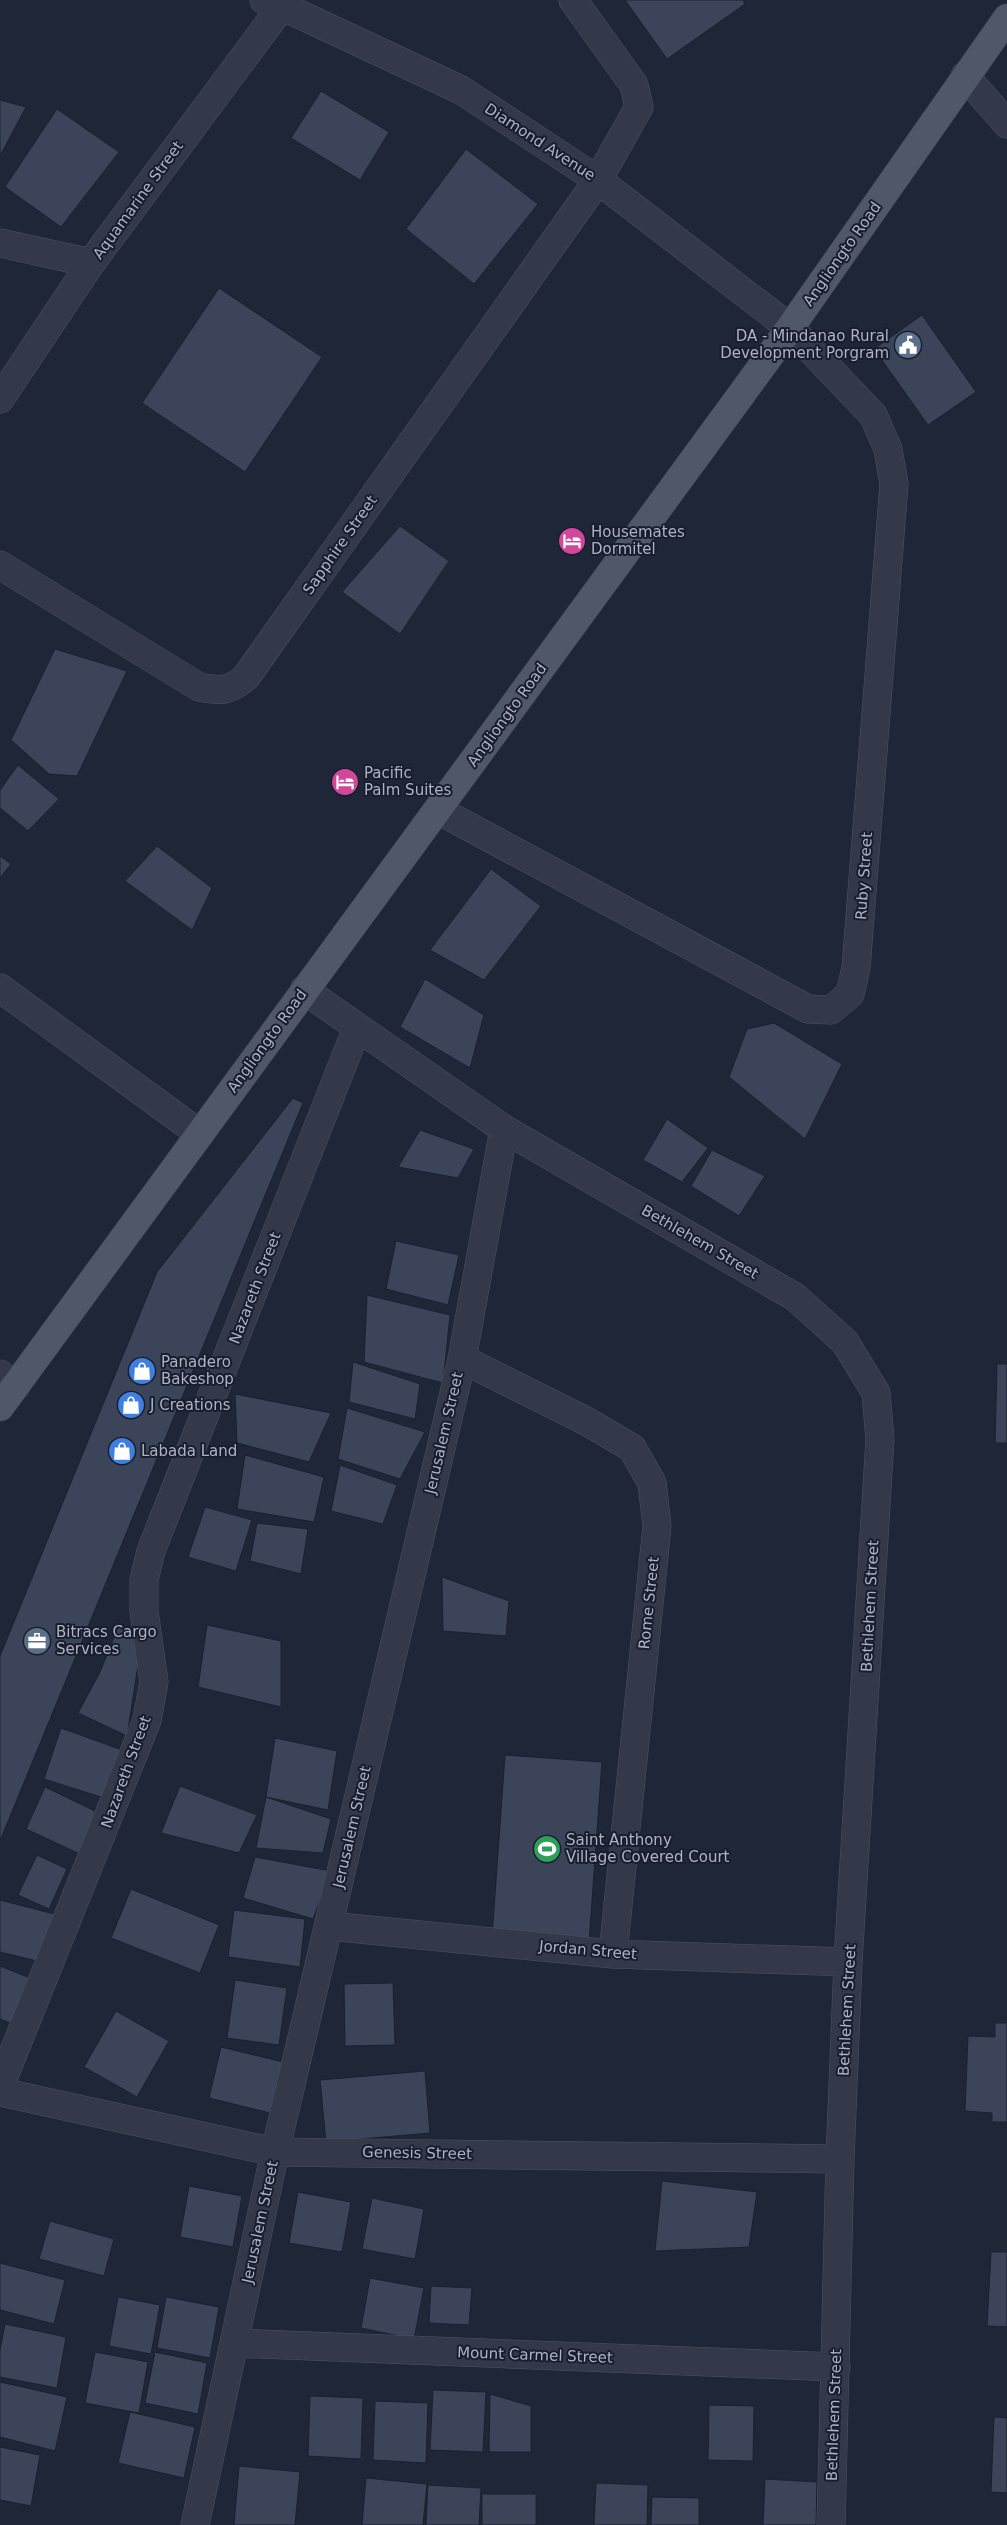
<svg xmlns="http://www.w3.org/2000/svg" width="1007" height="2525" font-family="'DejaVu Sans',sans-serif">
	<rect width="100%" height="100%" fill="#1f2638"/>
	<path fill="#3b4458" stroke="#1a202f" d="M625,0H743L745,4L667,59Z
		M321,91L389,132L360,180L291,138Z
		M0,100L26,107L0,156Z
		M57,109L119,152L61,227L5,187Z
		M466,149L538,204L474,284L406,229Z
		M219,288L322,357L245,472L142,403Z
		M922,315L976,392L928,425L874,349Z
		M400,526L449,561L400,634L342,592Z
		M55,649L127,671L77,776L49,774L11,740Z
		M18,765L59,799L28,831L0,808V790Z
		M157,846L212,888L192,930L125,881Z
		M0,856L11,864L0,878Z
		M491,869L541,906L484,980L430,950Z
		M425,979L484,1015L470,1068L400,1027Z
		M774,1023L842,1064L805,1139L729,1077L747,1029Z
		M293,1098L303,1103L0,1841V1656L157,1272Z
		M667,1119L708,1148L682,1182L643,1160Z
		M420,1130L474,1149L458,1178L398,1167Z
		M712,1150L765,1176L739,1216L691,1186Z
		M396,1241L459,1255L448,1305L386,1289Z
		M367,1295L450,1315L443,1383L364,1362Z
		M353,1362L420,1384L415,1419L349,1402Z
		M997,1364H1007V1443H995Z
		M235,1394L331,1413L309,1462L237,1443Z
		M347,1408L425,1432L400,1479L338,1459Z
		M245,1455L324,1477L314,1522L237,1509Z
		M340,1465L397,1485L383,1524L331,1511Z
		M205,1507L252,1520L236,1571L188,1557Z
		M257,1523L308,1529L301,1574L250,1561Z
		M442,1577L509,1601L506,1636L443,1631Z
		M119,1625L141,1646L127,1736L78,1713L100,1672Z
		M207,1625L281,1641V1707L198,1687Z
		M61,1728L125,1751L104,1798L44,1779Z
		M275,1738L337,1751L328,1810L266,1797Z
		M505,1755L602,1762L589,1943L492,1936Z
		M180,1786L257,1815L239,1853L161,1833Z
		M45,1787L95,1811L84,1856L26,1829Z
		M266,1797L331,1819L323,1853L256,1848Z
		M37,1855L67,1869L49,1909L18,1895Z
		M255,1857L331,1871L313,1919L243,1898Z
		M131,1889L219,1925L200,1973L111,1938Z
		M0,1900L54,1914L41,1962L0,1952Z
		M234,1910L305,1919L300,1967L228,1957Z
		M0,1966L30,1978L13,2024L0,2019Z
		M235,1980L287,1988L279,2045L227,2038Z
		M393,1983L395,2045L345,2046L344,1984Z
		M116,2011L169,2041L137,2097L84,2067Z
		M995,2023H1007V2122H992V2113L965,2111L968,2036L995,2037Z
		M221,2047L283,2062L270,2113L209,2098Z
		M425,2071L430,2133L326,2142L320,2080Z
		M662,2181L757,2192L749,2247L655,2251Z
		M189,2186L242,2196L233,2247L180,2237Z
		M298,2192L351,2202L342,2252L289,2243Z
		M372,2198L424,2209L415,2259L362,2249Z
		M50,2221L114,2239L104,2276L39,2259Z
		M991,2252H1007V2327L987,2326Z
		M0,2263L65,2280L54,2324L0,2310Z
		M370,2278L424,2288L414,2339L361,2328Z
		M431,2286L472,2288L469,2325L429,2323Z
		M118,2297L160,2305L151,2354L109,2346Z
		M166,2297L219,2307L210,2358L157,2348Z
		M5,2324L66,2337L57,2388L0,2377V2350Z
		M95,2352L148,2362L139,2413L85,2403Z
		M155,2352L207,2363L198,2414L145,2403Z
		M0,2382L67,2397L55,2451L0,2437Z
		M433,2390L486,2392L483,2452L430,2450Z
		M490,2394L531,2406V2452H489Z
		M310,2396L363,2398L361,2459L308,2456Z
		M375,2401L428,2403L426,2463L373,2460Z
		M709,2405L754,2406L753,2461L708,2460Z
		M130,2412L195,2427L184,2478L118,2463Z
		M994,2417L1007,2418V2493L991,2492Z
		M0,2447L40,2455L31,2506L0,2500Z
		M239,2466L300,2472L295,2525H234Z
		M366,2478L427,2484L423,2525H362Z
		M765,2479L817,2482L816,2525H763Z
		M596,2483L648,2485L647,2525H594Z
		M428,2485L481,2488L479,2525H426Z
		M482,2494H536V2525H482Z
		M652,2497L699,2498V2525H651Z"/>
	<g fill="none" stroke-linecap="round" stroke-linejoin="round">
		<g stroke="#4d5363" stroke-width="29">
			<path id="minor" d="M264,0L282,6L461,90L598,180L790,328L873,415L888,449L894,484L856,968L850,994L831,1010L808,1009L438,810
				M965,76L1007,124
				M0,243L91,263
				M0,399L91,263L282,6
				M0,565L199,687C220,691 229,692 246,677L598,180L639,107L634,85L573,0
				M0,988L200,1134
				M304,990L504,1129L795,1297L845,1342L876,1393L880,1439L848,1962L840,2159L831,2525
				M462,1359L586,1421L632,1448L652,1483L657,1526L613,1954
				M0,1374L16,1386
				M329,1926L613,1954L848,1962
				M0,2086L147,1720L154,1682L144,1611V1580L151,1551L357,1028
				M0,2092L275,2152L840,2159
				M234,2343L836,2367
				M195,2525L275,2152L462,1359L504,1129"/>
		</g>
		<g stroke="#3c4252" stroke-width="29">
			<path id="primary" d="M0,1407L790,328L1007,18"/>
		</g>
		<use href="#minor" stroke="#333948" stroke-width="28"/>
		<use href="#primary" stroke="#505769" stroke-width="28"/>
	</g>
	<defs>
		<g id="civic-disc" transform="scale(1.4375)"><circle r="9.5" fill="#5c6f8a" stroke="#181e2d"/><path d="M-.6-6.5H3V-4.5H.6V-3L4-1V1h2V6H-6V1h2V-1L-.6-3ZM-1.2 2.5V6h2.4V2.5Z" fill="#fff"/></g>
		<g id="hotel-disc" transform="scale(1.4375)"><circle r="9.5" fill="#d1479c" stroke="#181e2d"/><path d="M-6-4.5h1.5V1H6V5H4.5V3h-9V5H-6ZM-4 0a1.8 1.8 0 1 1 3.6 0ZM.5 0V-2.5h3Q6-2.5 6 0Z" fill="#fff"/></g>
		<g id="shop-disc" transform="scale(1.4375)"><circle r="9.5" fill="#3f7fe0" stroke="#181e2d"/><path d="M-5-2.5h2.3a2.7 3.5 0 0 1 5.4 0H5L5.5 6h-11ZM-1.5-2.5h3a1.5 2.3 0 0 0-3 0Z" fill="#fff"/></g>
		<g id="office-disc" transform="scale(1.4375)"><circle r="9.5" fill="#5c6f8a" stroke="#181e2d"/><path d="M-6-3h4V-5.5h4V-3h4V5H-6ZM-1-4.5V-3h2v-1.5ZM-6 0V1H6V0Z" fill="#fff"/></g>
		<g id="stadium-disc" transform="scale(1.4375)"><circle r="9.5" fill="#2e9e5b" stroke="#181e2d"/><path d="M0-5a6.5 5 0 1 0 0 10a6.5 5 0 1 0 0-10ZM-3.5-1.8h7v3.6h-7Z" fill="#fff"/></g>
	</defs>
	<g fill-rule="evenodd">
		<use href="#civic-disc" x="908" y="345"/>
		<use href="#hotel-disc" x="572" y="541"/>
		<use href="#hotel-disc" x="345" y="782"/>
		<use href="#shop-disc" x="142" y="1371"/>
		<use href="#shop-disc" x="131" y="1405"/>
		<use href="#shop-disc" x="122" y="1451"/>
		<use href="#office-disc" x="37" y="1641"/>
		<use href="#stadium-disc" x="547" y="1849"/>
	</g>
	<g text-anchor="middle" stroke-width="4" stroke-linejoin="round" paint-order="stroke">
		<g font-size="15" fill="#adb3c5" stroke="#181e2d">
			<text transform="translate(540 142) rotate(33)" y="5">Diamond Avenue</text>
			<text transform="translate(138 200) rotate(-54)" y="5">Aquamarine Street</text>
			<text transform="translate(842 254) rotate(-55)" y="5">Angliongto Road</text>
			<text transform="translate(340 545) rotate(-55)" y="5">Sapphire Street</text>
			<text transform="translate(507 715) rotate(-54)" y="5">Angliongto Road</text>
			<text transform="translate(864 876) rotate(-86)" y="5">Ruby Street</text>
			<text transform="translate(267 1041) rotate(-54)" y="5">Angliongto Road</text>
			<text transform="translate(700 1242) rotate(30)" y="5">Bethlehem Street</text>
			<text transform="translate(255 1288) rotate(-69)" y="5">Nazareth Street</text>
			<text transform="translate(444 1433) rotate(-77)" y="5">Jerusalem Street</text>
			<text transform="translate(649 1603) rotate(-84)" y="5">Rome Street</text>
			<text transform="translate(870 1606) rotate(-87)" y="5">Bethlehem Street</text>
			<text transform="translate(126 1772) rotate(-70)" y="5">Nazareth Street</text>
			<text transform="translate(352 1827) rotate(-77)" y="5">Jerusalem Street</text>
			<text transform="translate(588 1950) rotate(5)" y="5">Jordan Street</text>
			<text transform="translate(847 2010) rotate(-87)" y="5">Bethlehem Street</text>
			<text transform="translate(417 2153) rotate(1)" y="5">Genesis Street</text>
			<text transform="translate(260 2222) rotate(-78)" y="5">Jerusalem Street</text>
			<text transform="translate(535 2355) rotate(2)" y="5">Mount Carmel Street</text>
			<text transform="translate(834 2415) rotate(-88)" y="5">Bethlehem Street</text>
		</g>
		<g font-size="15" fill="#adb3c5" stroke="#181e2d" text-anchor="start">
			<text x="889" y="341" text-anchor="end">DA - Mindanao Rural<tspan x="889" dy="17">Development Porgram</tspan></text>
			<text x="591" y="537">Housemates<tspan x="591" dy="17">Dormitel</tspan></text>
			<text x="364" y="778">Pacific<tspan x="364" dy="17">Palm Suites</tspan></text>
			<text x="161" y="1367">Panadero<tspan x="161" dy="17">Bakeshop</tspan></text>
			<text x="150" y="1410">J Creations</text>
			<text x="141" y="1456">Labada Land</text>
			<text x="56" y="1637">Bitracs Cargo<tspan x="56" dy="17">Services</tspan></text>
			<text x="566" y="1845">Saint Anthony<tspan x="566" dy="17">Village Covered Court</tspan></text>
		</g>
	</g>
</svg>
